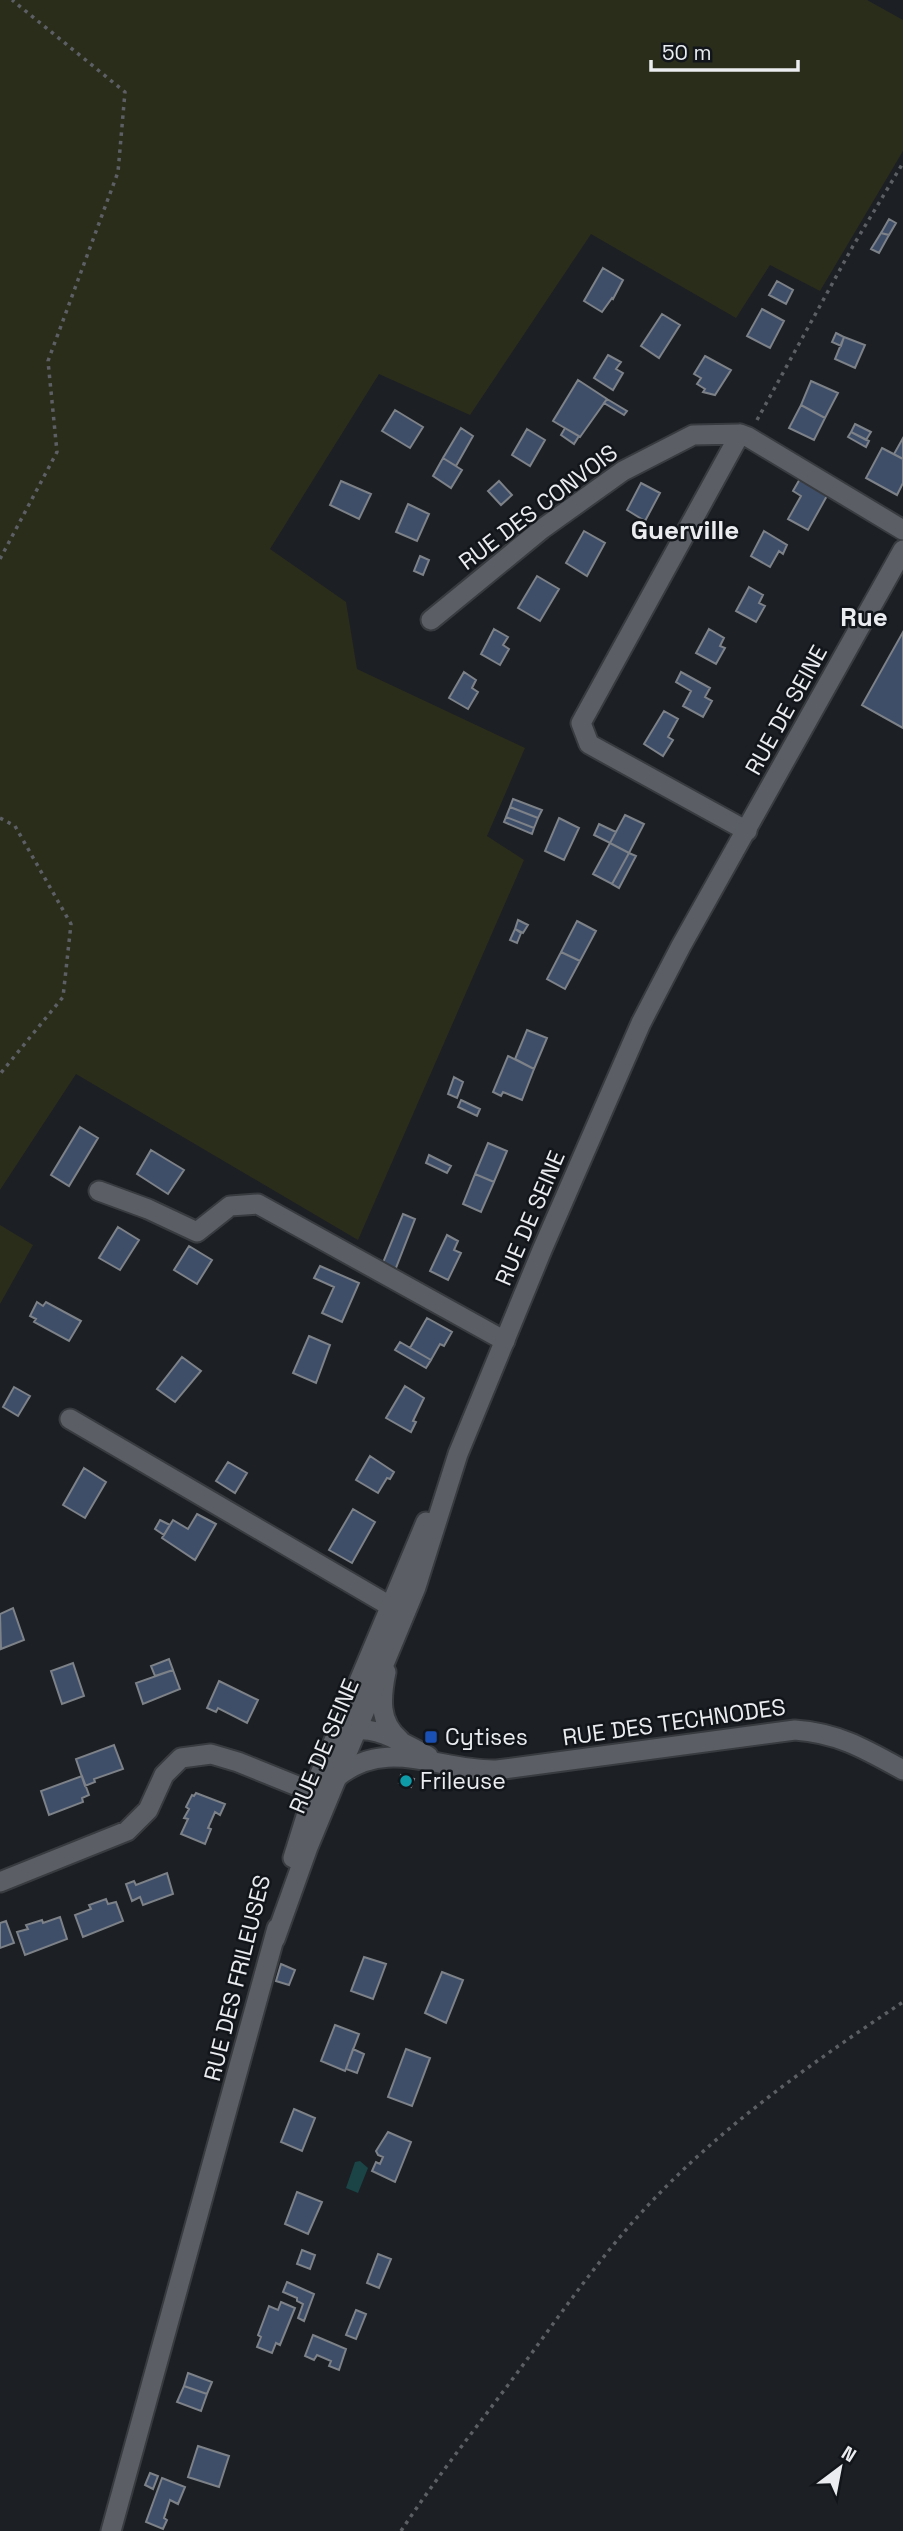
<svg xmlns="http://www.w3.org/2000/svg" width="903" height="2531" font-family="'Space Grotesk',sans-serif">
	<rect width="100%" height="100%" fill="#1c1f24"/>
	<path fill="#2b2d1b" d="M0,0H867L903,20V151L820,291L770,265L736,318L591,234L470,415L379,374L270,549L346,602L357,669L525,748L487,836L524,860L358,1240L76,1074L0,1190Z
		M0,1225L33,1245L0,1304Z"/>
	<path fill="#1a4445" d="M360,2161L368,2168L358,2193L346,2188L355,2162Z"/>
	<path fill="#3f4e68" stroke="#7d8188" stroke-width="2" d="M889,219L896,223L889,235L881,233Z
		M881,233L889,235L879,253L871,249Z
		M603,268L623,280L613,299L612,298L602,312L584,301Z
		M777,281L793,290L786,304L769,295Z
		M762,309L784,321L770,348L747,336Z
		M662,314L680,325L659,358L641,346Z
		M836,333L844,337L841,346L832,342Z
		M844,337L865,345L855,368L835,359Z
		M608,355L621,362L616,369L623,373L613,390L594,378Z
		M705,356L731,370L715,395L703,392L705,389L697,384L701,378L694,374Z
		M578,380L607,399L580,437L553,421Z
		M811,381L838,393L825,418L801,405Z
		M607,399L627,411L624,415L604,403Z
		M801,405L825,418L814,440L789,428Z
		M395,410L423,427L410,448L382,431Z
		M855,424L871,432L866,440L851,432Z
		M461,428L473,436L456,466L443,458Z
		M565,428L579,436L574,444L561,435Z
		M527,429L545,440L530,466L512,455Z
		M851,432L869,441L866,447L848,437Z
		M903,438V459L894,454Z
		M882,448L903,459V483L897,495L866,478Z
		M443,458L462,470L451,488L433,476Z
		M801,477L828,494L808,530L788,519L801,496L793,491Z
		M341,481L371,494L359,519L330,505Z
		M499,481L512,495L501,505L488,491Z
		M641,483L660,493L645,521L627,510Z
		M408,504L429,514L417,541L396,532Z
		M584,531L605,543L587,576L566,563Z
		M764,531L787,545L783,554L779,551L770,567L751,556Z
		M420,556L429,560L423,575L414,571Z
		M537,576L559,589L540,621L518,608Z
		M749,587L763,595L759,603L765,606L756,622L736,611Z
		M494,629L508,637L503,645L509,649L500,665L481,654Z
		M709,629L724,638L720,646L725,648L716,664L696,653Z
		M903,632V728L862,705Z
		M464,672L476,680L472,688L478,692L468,709L449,698Z
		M681,672L710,688L705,697L712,701L703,717L683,706L691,691L676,682Z
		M664,711L678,719L668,737L673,740L663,756L644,744Z
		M513,799L542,810L538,818L510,807Z
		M510,807L538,818L534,828L506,817Z
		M625,815L644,824L629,853L610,843Z
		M506,817L534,828L532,834L504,822Z
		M559,818L579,828L564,860L545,851Z
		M599,824L616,832L610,843L594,835Z
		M610,843L629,853L612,884L593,874Z
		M629,853L636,856L619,888L612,884Z
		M518,920L528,925L523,933L515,929Z
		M577,921L596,931L580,961L561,952Z
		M515,929L521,933L517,943L510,940Z
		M561,952L580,961L565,989L547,979Z
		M527,1030L547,1038L534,1069L515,1059Z
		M508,1056L534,1069L522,1100L503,1092L501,1096L493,1092Z
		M454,1077L463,1082L457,1098L448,1094Z
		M461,1100L480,1109L477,1116L458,1107Z
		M80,1127L98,1138L69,1186L51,1175Z
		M488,1143L507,1151L494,1182L475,1174Z
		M151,1150L184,1170L168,1194L137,1174Z
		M429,1155L451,1166L447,1173L426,1163Z
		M475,1174L494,1182L481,1212L463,1204Z
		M403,1214L415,1219L394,1273L382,1265Z
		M118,1227L139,1240L120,1270L99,1258Z
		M447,1235L458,1241L454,1250L461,1253L448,1280L430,1271Z
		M189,1246L212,1260L197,1284L174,1270Z
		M320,1266L359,1283L342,1322L322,1313L334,1287L314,1278Z
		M37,1302L43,1306L46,1302L81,1321L69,1341L34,1322L36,1319L30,1316Z
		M427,1318L452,1332L444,1346L440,1344L431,1360L410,1348Z
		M309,1336L330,1345L316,1383L293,1373Z
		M400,1342L431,1360L426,1368L395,1350Z
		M182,1357L201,1371L175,1402L157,1389Z
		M405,1386L424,1398L413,1421L416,1422L411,1432L386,1418Z
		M14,1387L30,1396L18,1416L3,1407Z
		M370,1456L394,1472L390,1479L387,1478L378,1493L356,1480Z
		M228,1462L247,1473L235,1493L216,1481Z
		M84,1468L106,1482L85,1518L63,1505Z
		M353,1509L375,1522L352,1563L329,1550Z
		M197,1514L216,1524L195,1560L162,1538L173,1520L188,1529Z
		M160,1520L170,1525L164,1535L155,1529Z
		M13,1608L24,1640L1,1649L0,1614Z
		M169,1659L173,1670L155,1676L151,1666Z
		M73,1663L84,1696L62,1704L51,1671Z
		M173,1670L180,1689L143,1704L136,1683Z
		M219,1681L258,1700L247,1723L218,1708L216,1712L207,1708Z
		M114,1745L123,1769L94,1779L95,1782L85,1786L76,1759Z
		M401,1775L414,1779L411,1787L399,1783Z
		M82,1776L89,1795L82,1798L83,1802L49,1815L41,1791Z
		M196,1793L225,1804L220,1815L215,1812L208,1828L211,1829L205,1844L181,1834L188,1819L184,1818L189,1809L186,1807L192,1795L194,1796Z
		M167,1873L173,1894L143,1905L140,1897L132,1901L126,1884L134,1881L136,1885Z
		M106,1899L108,1904L116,1902L123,1921L83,1937L75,1915L91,1909L89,1905Z
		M60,1917L67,1939L25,1955L17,1932L28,1929L26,1925L42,1920L43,1923Z
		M6,1921L14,1943L0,1948V1923Z
		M364,1957L386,1964L373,1999L351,1991Z
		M281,1964L295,1970L289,1985L276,1981Z
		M442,1972L463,1980L446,2023L425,2013Z
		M335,2025L359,2034L345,2071L321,2061Z
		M353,2049L364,2054L357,2073L346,2069Z
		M406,2049L430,2058L412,2106L388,2097Z
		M294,2109L315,2118L302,2151L281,2142Z
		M388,2132L411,2142L395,2182L372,2171L376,2162L380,2164L383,2157L378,2155L376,2151Z
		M297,2192L322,2202L308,2234L285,2224Z
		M302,2250L315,2255L310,2269L297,2264Z
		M378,2254L391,2259L379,2288L367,2283Z
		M287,2282L314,2294L304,2321L298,2318L303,2304L297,2301V2298L283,2292Z
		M281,2302L295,2308L280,2345L276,2343L272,2353L257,2347L261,2337L258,2335L269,2306L278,2310Z
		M356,2310L366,2314L356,2339L346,2335Z
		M313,2335L346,2349L339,2370L329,2366L331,2361L317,2355L314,2360L305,2356Z
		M188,2373L212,2382L207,2394L184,2386Z
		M184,2386L207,2394L201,2411L177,2402Z
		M198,2446L229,2456L219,2487L188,2477Z
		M150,2473L158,2476L153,2489L145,2485Z
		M162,2478L185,2487L178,2504L170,2500L164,2518L167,2520L163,2529L146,2522Z"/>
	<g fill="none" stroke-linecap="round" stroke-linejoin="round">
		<g stroke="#383b3f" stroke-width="23">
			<path id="minor" d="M740,434L581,723L589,744L747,831
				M431,620L542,529L623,471L693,435L740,434L748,437L903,530
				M99,1191L148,1209L197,1232L230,1206L258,1204L505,1341
				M70,1419L390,1606
				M386,1672C381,1697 378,1722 400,1740
				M342,1734C371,1720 401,1743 428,1756
				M336,1778C387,1735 440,1772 497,1770L795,1730C838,1733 865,1749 903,1770
				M0,1882L127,1831L148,1810L164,1775L181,1758L211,1754L238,1762L327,1798"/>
		</g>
		<g stroke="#383b3f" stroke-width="23">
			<path id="tertiary" d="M293,1858L317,1781L426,1522
				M275,1939L308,1847L416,1587L458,1454L542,1250L641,1023L681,946L903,550
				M111,2531L277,1928"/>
		</g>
		<path stroke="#5c5f64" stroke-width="3.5" stroke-dasharray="3.5 5" stroke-linecap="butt" d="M757,420L853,246L903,163
			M0,559L57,452L48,361L118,172L125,92L12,0
			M0,818L15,826L71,924L63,997L0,1074
			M401,2531C438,2475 480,2423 520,2369C563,2311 604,2251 654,2199C726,2123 816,2060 903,2002"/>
		<use href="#minor" stroke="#5b5f65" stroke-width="19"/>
		<use href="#tertiary" stroke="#5b5f65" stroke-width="19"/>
	</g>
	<rect fill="#1a4fb4" stroke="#12161b" stroke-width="2.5" x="424" y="1730" width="14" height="14" rx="3.5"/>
	<circle fill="#0f9aa8" stroke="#12161b" stroke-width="2.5" cx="406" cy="1781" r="7"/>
	<g text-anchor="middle" stroke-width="5" stroke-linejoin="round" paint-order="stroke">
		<g font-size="23" fill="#eaecf0" stroke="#12161b">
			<text transform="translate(538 507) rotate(-37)" y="8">RUE DES CONVOIS</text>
			<text transform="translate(786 710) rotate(-61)" y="8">RUE DE SEINE</text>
			<text transform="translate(530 1218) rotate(-67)" y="8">RUE DE SEINE</text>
			<text transform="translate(674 1722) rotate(-8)" y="8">RUE DES TECHNODES</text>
			<text transform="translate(324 1746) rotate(-67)" y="8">RUE DE SEINE</text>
			<text transform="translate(237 1978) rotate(-76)" y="8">RUE DES FRILEUSES</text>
		</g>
		<g font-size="23" fill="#eaecf0" stroke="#12161b" text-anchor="start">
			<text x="445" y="1745">Cytises</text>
			<text x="420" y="1789">Frileuse</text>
		</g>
		<g font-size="26" font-weight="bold" fill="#eaecf0" stroke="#12161b">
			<text x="685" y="539">Guerville</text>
			<text x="864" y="626">Rue</text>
		</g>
	</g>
	<g transform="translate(840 2468) rotate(32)" stroke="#12161b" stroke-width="5" paint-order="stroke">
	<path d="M0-5L12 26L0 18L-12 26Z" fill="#eaecf0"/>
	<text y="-10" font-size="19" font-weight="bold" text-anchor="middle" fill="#eaecf0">N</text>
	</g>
	<path d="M651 60v10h147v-10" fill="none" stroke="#eaecf0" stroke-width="3.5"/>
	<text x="662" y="60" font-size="21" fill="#eaecf0" stroke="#12161b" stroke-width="5" paint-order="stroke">50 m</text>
</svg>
